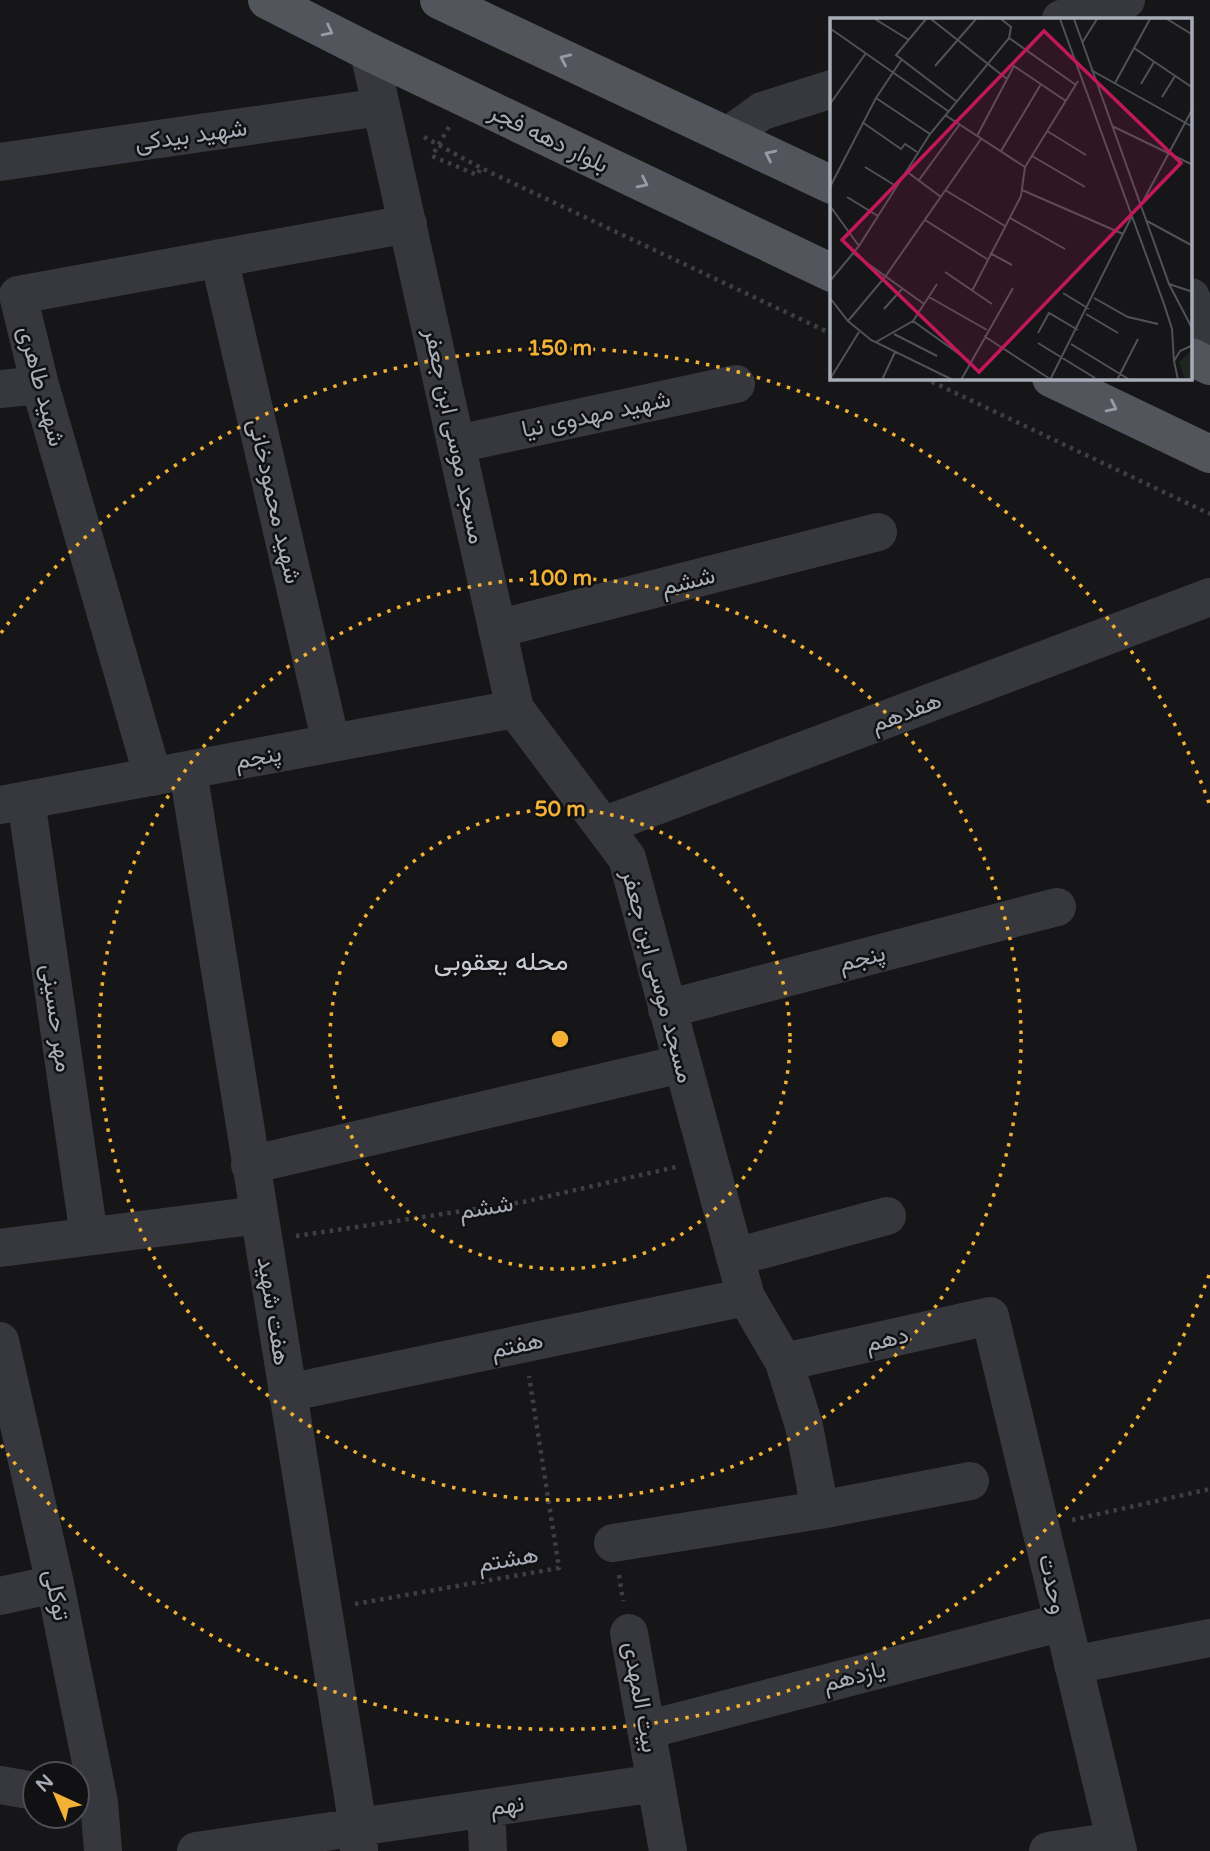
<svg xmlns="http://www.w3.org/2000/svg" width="1210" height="1851" font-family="'Varela Round',Vazirmatn,sans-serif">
	<rect width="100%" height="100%" fill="#161618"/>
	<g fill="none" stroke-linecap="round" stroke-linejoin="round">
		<path stroke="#3d3f44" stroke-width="4.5" stroke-dasharray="3.5 5" stroke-linecap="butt" d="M449,127L432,156L477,175L481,168
			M424,137L481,168L832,334
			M924,378L1210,514
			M296,1236L523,1202L676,1167
			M1072,1520L1210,1489
			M619,1575L623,1601
			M355,1604L559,1568L529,1376"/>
		<path stroke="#37383d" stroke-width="38" d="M1061,19L1126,0
			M369,52L515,709L627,858L746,1297L784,1362L804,1426L820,1510
			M729,135L762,111L832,89
			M0,162L381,107
			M219,258L331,743
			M1191,297L1210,364
			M0,389L40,385
			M457,444L736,384
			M497,629L878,532
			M188,771L358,1827L359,1851
			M153,777L40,385L18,295L408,224
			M26,800L89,1236
			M0,805L515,709
			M603,826L1210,597
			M667,1009L1057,907
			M250,1165L681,1064
			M0,1248L258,1215
			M735,1257L887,1216
			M0,1341L55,1584L99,1802L103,1851
			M784,1362L990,1316L1118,1851
			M287,1393L746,1297
			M613,1543L820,1510L970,1481
			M0,1596L55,1584
			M629,1633L668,1851
			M1073,1665L1210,1638
			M646,1730L1063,1622
			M0,1785L35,1791
			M486,1809L488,1851
			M196,1851L656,1783
			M1048,1851L1115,1841"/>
		<path stroke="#53555c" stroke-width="38" d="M267,0L369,52L832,273
			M439,0L832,185
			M1191,357L1210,366
			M1051,378L1210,454"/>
	</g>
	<defs><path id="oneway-chevron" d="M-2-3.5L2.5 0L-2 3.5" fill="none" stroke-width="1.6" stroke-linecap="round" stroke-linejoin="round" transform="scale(1.75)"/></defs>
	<g stroke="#979ba6">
		<use href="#oneway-chevron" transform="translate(328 31) rotate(27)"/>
		<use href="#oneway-chevron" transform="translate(565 59) rotate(-155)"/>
		<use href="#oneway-chevron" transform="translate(770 155) rotate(-154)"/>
		<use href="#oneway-chevron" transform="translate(643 183) rotate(26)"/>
		<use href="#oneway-chevron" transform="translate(1112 407) rotate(26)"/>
	</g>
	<g fill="none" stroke="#f2b134" stroke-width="3.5" stroke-dasharray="3.5 7">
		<circle cx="560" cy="1039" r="230"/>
		<circle cx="560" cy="1039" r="461"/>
		<path d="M1209 1275A691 691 0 0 1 1 1445M1 633A691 691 0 0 1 1209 803"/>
	</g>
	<g text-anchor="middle" stroke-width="5" stroke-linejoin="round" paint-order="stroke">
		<g font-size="24" fill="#a8adb8" stroke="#111113">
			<text transform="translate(191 135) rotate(-8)" y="8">شهید بیدکی</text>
			<text transform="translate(549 138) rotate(26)" y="8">بلوار دهه فجر</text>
			<text transform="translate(42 386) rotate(75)" y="8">شهید طاهری</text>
			<text transform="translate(596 414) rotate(-12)" y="8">شهید مهدوی نیا</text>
			<text transform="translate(455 436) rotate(78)" y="8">مسجد موسی ابن جعفر</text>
			<text transform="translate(275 501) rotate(77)" y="8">شهید محمودخانی</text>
			<text transform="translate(688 581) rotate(-14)" y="8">ششم</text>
			<text transform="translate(906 712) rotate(-21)" y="8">هفدهم</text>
			<text transform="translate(258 757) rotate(-11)" y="8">پنجم</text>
			<text transform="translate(862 958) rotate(-15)" y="8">پنجم</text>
			<text transform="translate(658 976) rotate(75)" y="8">مسجد موسی ابن جعفر</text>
			<text transform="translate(57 1018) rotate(82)" y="8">مهر حسینی</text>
			<text transform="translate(486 1207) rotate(-9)" y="8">ششم</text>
			<text transform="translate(274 1311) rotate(81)" y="8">هفت شهید</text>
			<text transform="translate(887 1339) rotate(-13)" y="8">دهم</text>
			<text transform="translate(517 1345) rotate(-12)" y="8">هفتم</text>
			<text transform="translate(508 1559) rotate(-10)" y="8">هشتم</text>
			<text transform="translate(1053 1584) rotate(77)" y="8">وحدت</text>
			<text transform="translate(57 1595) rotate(78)" y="8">توکلی</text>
			<text transform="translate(854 1676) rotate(-15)" y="8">یازدهم</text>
			<text transform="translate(641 1697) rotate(80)" y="8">بیت المهدی</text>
			<text transform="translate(507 1805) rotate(-8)" y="8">نهم</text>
		</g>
		<g font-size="26" fill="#c9ccd4" stroke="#111113">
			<text x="501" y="970">محله یعقوبی</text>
		</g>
	</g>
	<g transform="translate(830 18)">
		<rect width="362" height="362" fill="#161618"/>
		<path d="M362,332V362H355L349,344Z" fill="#1e261f"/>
		<path fill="none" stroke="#505258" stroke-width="2" d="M45,1L79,22M96,1L66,37L126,83M101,1L177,61M171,1L181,9L179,20M230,1L334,286L342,311L344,343M244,1L339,266L363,312M337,1L363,17M1,11L118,93M252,25L267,1M304,30L363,70M197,32L213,13M105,48L146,1M261,52L363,109M285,65L320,1M311,66L324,44M332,79L345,58M46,80L100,116M0,86L36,35M115,97L195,149M32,104L71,131L75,126L87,134M282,108L363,147M217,113L256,137M147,118L184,48L236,83M171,133L211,66M202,138L255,169M35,149L66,168M76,153L111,179M89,162L130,106M0,169L46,80L72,41M115,172L175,208M192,172L293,216M17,179L48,198M311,187L363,90M0,188L29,228M180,200L235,231M95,202L157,241M317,203L363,228M23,235L94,286M160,235L182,247M115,254L162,286M0,263L29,228L100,116L179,20L246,67M339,266L363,274M142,273L191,178L195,149L248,63M233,275L259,291M99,279L157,312M0,280L18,303L41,322L123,362M264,280L298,299L328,306M54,291L72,271M256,296L288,315M18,303L55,259L151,121M83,303L139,343M208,315L219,295L248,312M64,316L107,338M154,318L220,361M46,324L83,303L107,266M208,325L265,360M241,326L300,362M0,361L29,314M52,362L65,334M131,362L183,270M220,362L302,198M287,362L308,321M348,362L344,343L350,333L363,327"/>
		<path fill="#c2185b" fill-opacity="0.15" stroke="#c2185b" stroke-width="3.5" d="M214,13L351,145L149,354L12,222Z"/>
		<rect width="362" height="362" fill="none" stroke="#a8adb8" stroke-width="3.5"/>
	</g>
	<circle cx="560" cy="1039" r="10" fill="#f2b134" stroke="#111113" stroke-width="3.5"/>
	<g font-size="21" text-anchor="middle" font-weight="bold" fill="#f2b134" stroke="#111113" stroke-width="5" stroke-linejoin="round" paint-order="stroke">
		<text x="560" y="355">150 m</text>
		<text x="560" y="585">100 m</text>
		<text x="560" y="816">50 m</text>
	</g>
	<g transform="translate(56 1795) rotate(316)"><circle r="33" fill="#111113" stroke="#4d4f55" stroke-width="2"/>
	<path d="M0-5L12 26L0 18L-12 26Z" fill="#f2b134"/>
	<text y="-10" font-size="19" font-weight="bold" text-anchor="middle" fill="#a8adb8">N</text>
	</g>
</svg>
